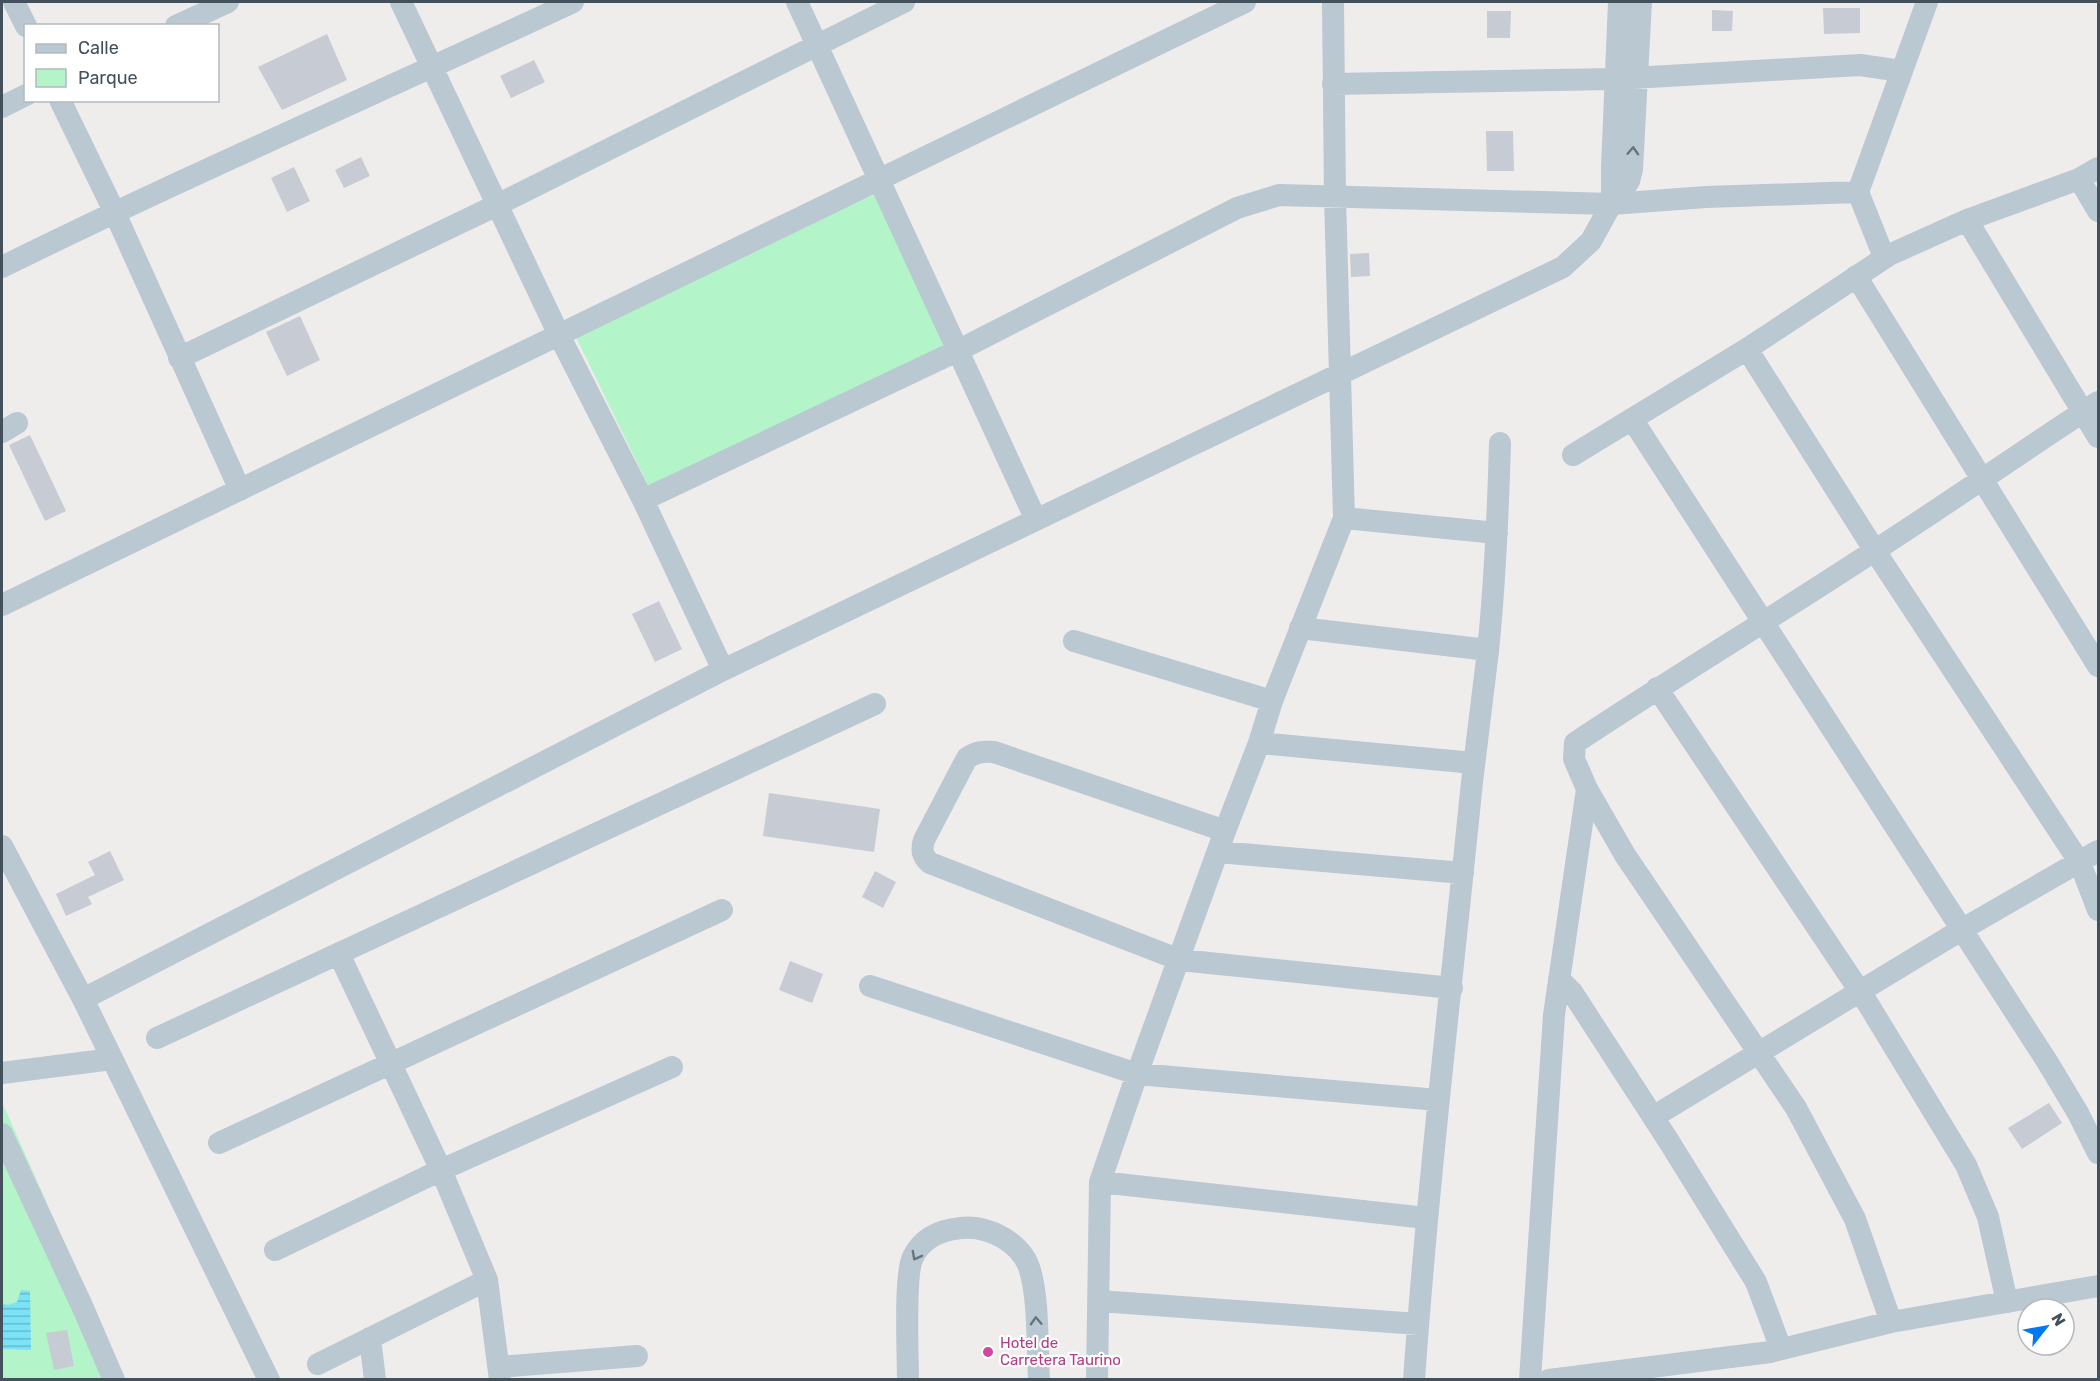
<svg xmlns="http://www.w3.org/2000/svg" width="2100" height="1381" font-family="Rubik,sans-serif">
	<defs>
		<pattern id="water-rules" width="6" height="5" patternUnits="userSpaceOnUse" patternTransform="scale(1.5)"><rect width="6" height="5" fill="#7be3f7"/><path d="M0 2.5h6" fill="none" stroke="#66bacb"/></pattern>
	</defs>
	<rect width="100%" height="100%" fill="#efecec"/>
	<path fill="#b3f4c9" d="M879,193L948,347L649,487L573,331L802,223Z
		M2,1102L125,1379H2Z"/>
	<path fill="url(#water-rules)" d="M21,1290L30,1291L31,1350L2,1349V1303L8,1305L17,1302Z"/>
	<path fill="#c7cbd3" d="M1823,8H1860V33L1824,34Z
		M1712,10L1733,11L1732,31H1712Z
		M1487,11H1511L1510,38H1487Z
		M327,34L347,80L282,110L258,67Z
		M534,60L545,82L511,98L500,76Z
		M1486,131H1513L1514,171H1487Z
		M361,157L370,176L344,188L335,170Z
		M294,167L310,201L287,212L271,178Z
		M1369,253L1370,276L1351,277L1350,254Z
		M300,316L320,360L287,376L266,332Z
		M30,435L66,511L45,521L9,445Z
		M659,601L682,649L655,662L632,614Z
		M769,793L880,809L874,852L763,836Z
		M110,851L124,880L88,897L92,904L66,916L56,894L95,875L88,862Z
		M875,871L896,882L883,908L862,897Z
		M790,961L823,974L812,1003L779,990Z
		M2049,1103L2062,1123L2022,1149L2008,1128Z
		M67,1330L74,1366L54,1370L46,1333Z"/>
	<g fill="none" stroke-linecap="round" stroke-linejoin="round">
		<path stroke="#bac8d1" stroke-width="22" d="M14,2L26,26
			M401,2L559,335L643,500L723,670
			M797,2L1036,520
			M176,26L228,2
			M1333,84L1615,79L1860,65L1901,71
			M60,100L114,211L240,490
			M2,107L26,95
			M2079,179L2098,211
			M1612,204V167L1619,2
			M1967,220L2098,437
			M1884,257L1858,192L1927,2
			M2,267C190,174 383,91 573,2
			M1856,276L2098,666
			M1747,349L1875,551L2080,863L2098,910
			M179,358L497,205L904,2
			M1632,419L2048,1063L2078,1113L2098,1153
			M2,432L17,423
			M1573,455L1747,349L1889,255L1967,220L2079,179L2098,168
			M643,500L959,350L1237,208L1279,195L1612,204L1706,197L1858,192
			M1344,518L1497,533
			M2,605L1245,2
			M1300,628L1488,650
			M1074,641L1272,701
			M1657,688L1865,999L1966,1165L1988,1217L2007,1302
			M1259,743L1474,763
			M1225,831L994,752C983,751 976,752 967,758L924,840C921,850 922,856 930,863L1180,960L1452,988
			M2,846L83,999L269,1380
			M1218,852L1463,873
			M339,954L441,1170L487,1280L500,1380
			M1559,979L1572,992L1668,1140L1756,1282L1781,1349
			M870,986L1137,1074L1438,1100
			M83,999L723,670L1563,267L1591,241L1608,210L1629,181L1632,169L1641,2
			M157,1038L875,704
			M2,1073L112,1059
			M1653,1117L1961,930L2098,851
			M2,1134L83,1308L114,1380
			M219,1143L722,910
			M1100,1182L1426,1218
			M275,1250L441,1170L672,1067
			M1099,1301L1418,1324
			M1891,1322L1855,1219L1796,1108L1625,855L1587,789L1574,759L1575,743C1674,677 1775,616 1874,551C1950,502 2023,451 2098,402
			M370,1338L375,1380
			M318,1364L487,1280
			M499,1367L637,1356
			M908,1380C908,1356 904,1274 913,1257C922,1238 941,1230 961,1228C989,1225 1022,1243 1030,1270C1039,1301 1037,1347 1039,1380
			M1097,1380L1100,1182L1137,1074L1225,831L1259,743L1272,701L1344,518L1335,197L1333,2
			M1414,1380C1428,1180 1452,981 1472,782C1477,738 1483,695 1488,651C1495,582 1498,513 1500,443
			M1530,1380L1554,1015L1587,789
			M1549,1380L1770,1352L1891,1322L2098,1286"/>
	</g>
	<defs><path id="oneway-chevron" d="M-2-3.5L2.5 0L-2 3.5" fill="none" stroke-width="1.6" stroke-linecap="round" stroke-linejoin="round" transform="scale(1.5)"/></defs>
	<g stroke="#66757f">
		<use href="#oneway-chevron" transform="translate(1633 151) rotate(-87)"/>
		<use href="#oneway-chevron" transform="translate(916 1256) rotate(118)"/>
		<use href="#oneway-chevron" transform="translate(1036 1321) rotate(-93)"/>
	</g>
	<circle fill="#d1479c" stroke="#fff" stroke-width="2" cx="988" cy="1352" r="6"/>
	<g text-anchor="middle" stroke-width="4.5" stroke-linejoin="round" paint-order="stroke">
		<g font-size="15" fill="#b23c85" stroke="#fff" text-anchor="start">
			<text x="1000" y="1348">Hotel de<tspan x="1000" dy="17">Carretera Taurino</tspan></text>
		</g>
	</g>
	<rect width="2100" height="1381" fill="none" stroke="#42515c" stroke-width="6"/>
	<rect x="24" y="24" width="195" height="78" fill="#ffffff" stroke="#b3b9be" stroke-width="1.5"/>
	<rect x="36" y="44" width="30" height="9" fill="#bac8d1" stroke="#b3b9be" stroke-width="1.5"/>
	<text x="78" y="54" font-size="18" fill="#42515c">Calle</text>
	<rect x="36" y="69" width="30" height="18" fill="#b3f4c9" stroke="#b3b9be" stroke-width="1.5"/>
	<text x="78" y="84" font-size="18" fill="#42515c">Parque</text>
	<g transform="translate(2046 1327) rotate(59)"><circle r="28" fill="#ffffff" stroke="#b3b9be" stroke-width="1.5"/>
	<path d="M0-4.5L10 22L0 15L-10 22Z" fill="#0278f3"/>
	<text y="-9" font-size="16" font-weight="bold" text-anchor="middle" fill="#42515c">N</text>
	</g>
</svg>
